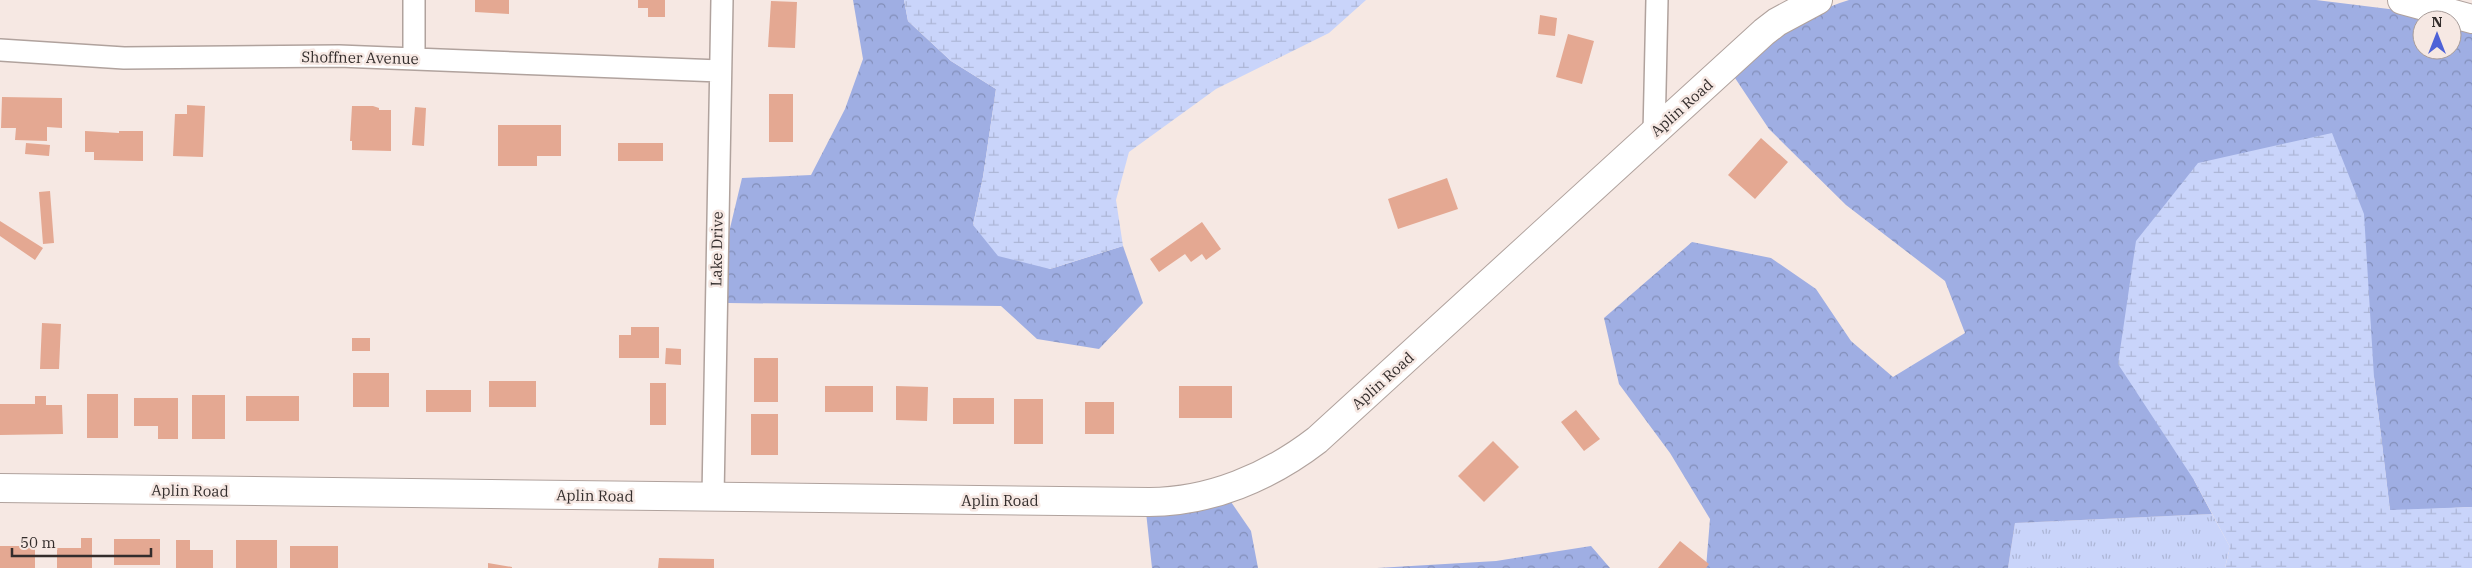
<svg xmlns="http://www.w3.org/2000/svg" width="2472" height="568" font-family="'IBM Plex Serif',serif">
	<defs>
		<pattern id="grass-tufts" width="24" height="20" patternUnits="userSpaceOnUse" patternTransform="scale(1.25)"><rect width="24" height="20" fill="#c9d4fa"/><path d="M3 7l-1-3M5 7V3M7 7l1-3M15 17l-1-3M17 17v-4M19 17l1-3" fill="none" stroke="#adb6d6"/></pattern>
		<pattern id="forest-crowns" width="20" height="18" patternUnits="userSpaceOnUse" patternTransform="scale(1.25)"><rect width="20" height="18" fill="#9faee3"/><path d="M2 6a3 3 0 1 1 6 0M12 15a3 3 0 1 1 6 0" fill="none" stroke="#828eb8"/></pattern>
		<pattern id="wetland-marsh" width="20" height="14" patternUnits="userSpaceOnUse" patternTransform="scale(1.25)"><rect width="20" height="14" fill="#c9d4fa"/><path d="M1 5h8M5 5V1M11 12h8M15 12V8" fill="none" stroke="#adb6d6"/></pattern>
	</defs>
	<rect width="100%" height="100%" fill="#f6e8e3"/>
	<path fill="url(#grass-tufts)" d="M2212,514L2230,547L2225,568H2008L2015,523Z"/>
	<path fill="url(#forest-crowns)" d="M853,0H904L908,21L951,61L996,89L983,177L973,225L1050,269L1123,246L1143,303L1099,349L1037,339L1001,306L728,303L726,245L742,178L811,175L845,109L863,59Z
		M1849,0H2316L2405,11L2440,20H2422V50H2452V24L2472,30V507L2390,511L2374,377L2194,480L2212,514L2015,523L2008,568H1706L1710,519L1670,453L1619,384L1604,318L1692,242L1771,258L1816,289L1851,341L1893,377L1965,333L1945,281L1846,205L1769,129L1733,75C1768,42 1802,14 1849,0Z
		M1229,499L1251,531L1258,568H1152L1146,512Z
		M1591,546L1610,568H1377L1496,561Z"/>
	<path fill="url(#wetland-marsh)" d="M904,0H1366L1329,33L1216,89L1129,152L1116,200L1123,246L1050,269L998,256L973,225L983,177L996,89L951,61L908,21Z
		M2332,133L2364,214L2374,377L2390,510L2472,507V568H2225L2230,547L2194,480L2118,364L2136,241L2198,163Z"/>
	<path fill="#e4a892" d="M475,0H509V14L475,12Z
		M638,0H665V17H648V8H638Z
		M771,1L797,2L795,48L768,47Z
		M1540,15L1557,18L1555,36L1538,34Z
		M1568,34L1594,41L1582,84L1556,77Z
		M769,94H793V142H769Z
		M2,97L62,98V128L47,127V141L15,140L16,128H1Z
		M187,105L205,106L203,157L173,156L175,114H187Z
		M352,106H373L379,108V110H391V151L352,150V141H350Z
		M415,107L426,108L424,146L412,145Z
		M498,125H561V156H537V166H498Z
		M85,131L119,133V131H143V161L94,160V152H85Z
		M1761,138L1788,162L1755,199L1728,175Z
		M26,143L50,145L49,156L25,154Z
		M618,143H663V161H618Z
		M1447,178L1458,209L1398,229L1388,199Z
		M50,191L54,243L43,244L39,192Z
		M0,221L43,248L35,260L0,236Z
		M1202,222L1221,249L1206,260L1202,254L1191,262L1185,254L1159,272L1150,259Z
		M42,323L61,324L59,369H40Z
		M631,327H659V358H619V335H631Z
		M352,338H370V351H352Z
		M666,348L681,349V365L665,364Z
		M754,358H778V402H754Z
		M353,373H389V407H353Z
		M489,381H536V407H489Z
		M650,383H666V425H650Z
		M825,386H873V412H825Z
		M896,386L928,387L927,421L896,420Z
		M1179,386H1232V418H1179Z
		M426,390H471V412H426Z
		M87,394H118V438H87Z
		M192,395H225V439H192Z
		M35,396H46V405H62L63,434L0,435V404H35Z
		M246,396H299V421H246Z
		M134,398H178V439H158V426H134Z
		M953,398H994V424H953Z
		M1014,399H1043V444H1014Z
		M1085,402H1114V434H1085Z
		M1576,410L1600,439L1584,451L1561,422Z
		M751,414H778V455H751Z
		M1493,441L1519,467L1484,502L1458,476Z
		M81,538H92V568H57V548H81Z
		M114,539H160V565H114Z
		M176,540H190V550H213V568H176Z
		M236,540H277V568H236Z
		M1680,541L1709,564L1706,568H1658Z
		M0,546H35V568H0Z
		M290,546H338V568H290Z
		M659,558L714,559V568H658Z
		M488,563L512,567V568H488Z"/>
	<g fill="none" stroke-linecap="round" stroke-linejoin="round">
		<g stroke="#b0a29d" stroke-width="24">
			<path id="street" d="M414,0V59
				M0,50L124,58L339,56L720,71
				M1654,134L1657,0
				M713,497L722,0"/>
		</g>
		<g stroke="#b0a29d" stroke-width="30">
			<path id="secondary" d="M2402,0L2472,19
				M0,488L1149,502C1210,502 1269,477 1317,440L1764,32L1777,22L1818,0"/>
		</g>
		<use href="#street" stroke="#fff" stroke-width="21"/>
		<use href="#secondary" stroke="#fff" stroke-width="28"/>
	</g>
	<g text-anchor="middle" stroke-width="5" stroke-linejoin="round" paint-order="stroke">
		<g font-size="15" fill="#332d2c" stroke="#f6e8e3">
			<text transform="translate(360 58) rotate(1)" y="5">Shoffner Avenue</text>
			<text transform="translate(1682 108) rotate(-42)" y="5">Aplin Road</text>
			<text transform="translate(717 249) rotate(-89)" y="5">Lake Drive</text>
			<text transform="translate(1383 381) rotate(-42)" y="5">Aplin Road</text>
			<text transform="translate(190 491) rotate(1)" y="5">Aplin Road</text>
			<text transform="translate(595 496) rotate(1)" y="5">Aplin Road</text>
			<text x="1000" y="506">Aplin Road</text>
		</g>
	</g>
	<g transform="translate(2437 35)"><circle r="24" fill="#f6e8e3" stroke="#a89d9a"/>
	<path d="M0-4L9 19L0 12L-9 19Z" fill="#4e62d7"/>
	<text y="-8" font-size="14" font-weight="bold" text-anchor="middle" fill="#332d2c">N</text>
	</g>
	<path d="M12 548v8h139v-8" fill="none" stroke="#332d2c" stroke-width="2.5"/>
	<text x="20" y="548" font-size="15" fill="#332d2c" stroke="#f6e8e3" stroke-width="4" paint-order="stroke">50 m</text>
</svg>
